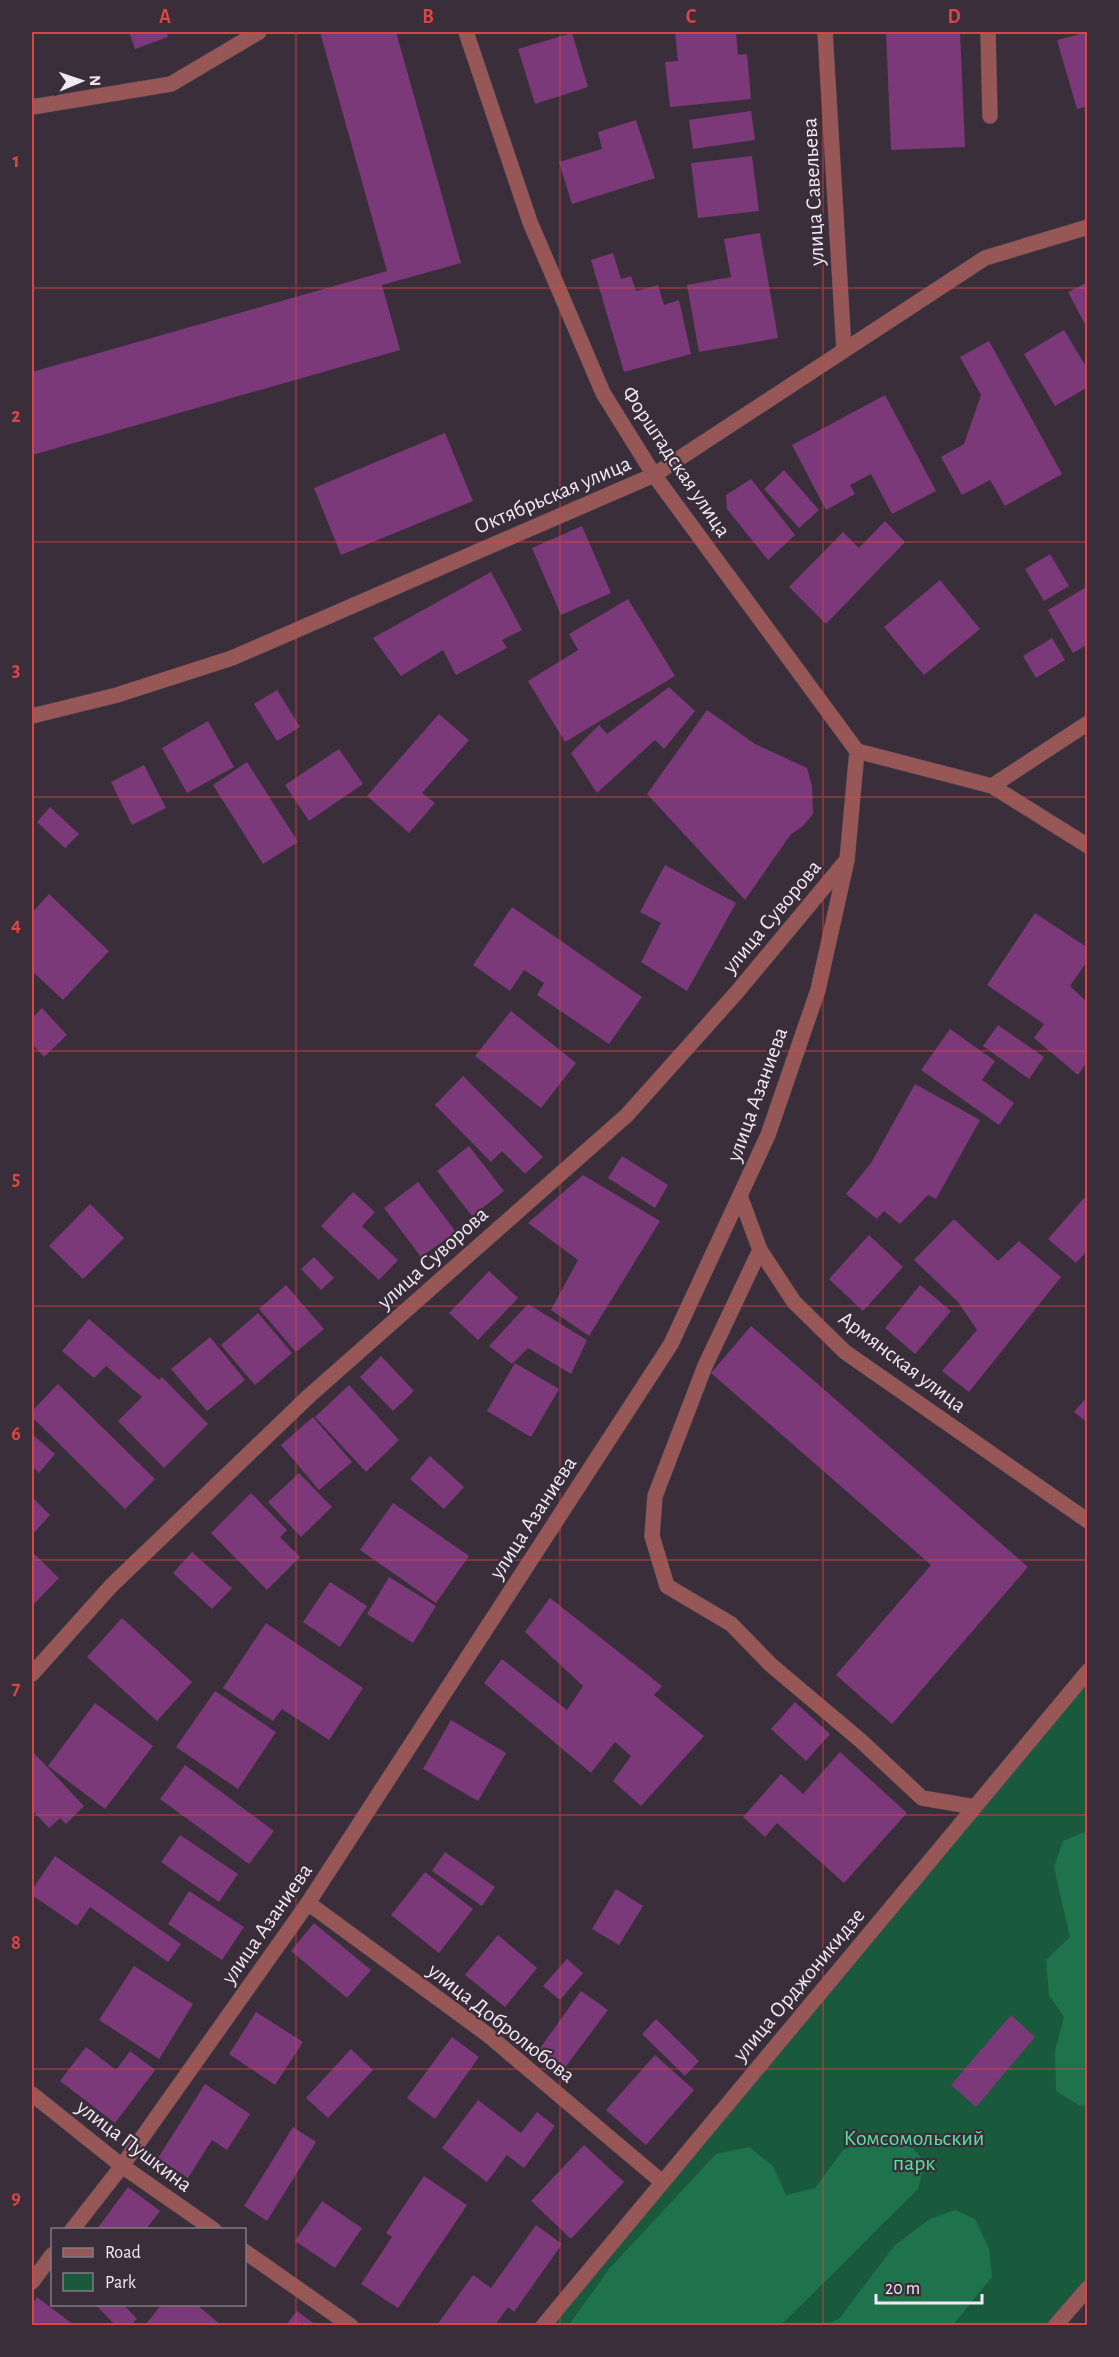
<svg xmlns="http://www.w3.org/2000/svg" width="1119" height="2357" font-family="'Alegreya Sans',sans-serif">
	<rect width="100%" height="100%" fill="#3a2e3a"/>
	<path fill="#1a5a3c" d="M1087,1671V2288L1055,2325L543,2326Z"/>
	<path fill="#1e724c" d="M1087,1831L1088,2105L1080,2106L1056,2091L1055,2051L1064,2017L1049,1995L1046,1960L1070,1937L1054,1867L1063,1841Z
		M877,2137L905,2139L925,2162L918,2189L784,2322L771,2326L569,2325L609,2269L716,2154L749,2147L773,2166L786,2195L815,2188L843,2150Z
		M955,2210L975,2219L989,2249L992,2277L953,2325H824L839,2319L895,2245L930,2219Z"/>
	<path fill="#7b397a" d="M129,32H166L168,37L135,49Z
		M320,32H396L461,263L382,285L400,350L32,455V372L387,271Z
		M675,32H736L738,55L747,54L751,99L670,107L665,62L678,61Z
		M886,32H960L965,147L891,150Z
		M1088,32V106L1077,109L1057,40Z
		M572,33L588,87L535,104L518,49Z
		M751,111L755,140L693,149L689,120Z
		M636,120L655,178L572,204L559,162L602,149L598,132Z
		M752,156L759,211L698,218L691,163Z
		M760,233L778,338L699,352L687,285L731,277L724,239Z
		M613,253L621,279L631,276L636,291L658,285L664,305L679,300L691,354L624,372L591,260Z
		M1088,282V330L1068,292Z
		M1064,330L1088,370V387L1055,406L1024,354Z
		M989,341L1062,474L1005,506L990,480L962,495L941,457L964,444L981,395L960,357Z
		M885,395L936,491L892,514L871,474L850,485L855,494L826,510L792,445Z
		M445,433L473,501L341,555L314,488Z
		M784,470L819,510L799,528L764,489Z
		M751,479L795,535L768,560L727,509L726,495Z
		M885,521L905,542L826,624L789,587L843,532L859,548Z
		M582,526L611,593L561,615L532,548Z
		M1050,554L1069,586L1044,601L1025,569Z
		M491,572L522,630L502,640L507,648L456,675L443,650L401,676L373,638Z
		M940,580L980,629L924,675L884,627Z
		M1088,586V644L1073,653L1048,610Z
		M628,599L675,676L565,742L528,681L578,650L569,634Z
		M1052,638L1065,660L1036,678L1023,656Z
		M669,687L695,711L664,749L655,740L597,793L571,753L599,725L607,734Z
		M277,690L300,727L277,741L254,704Z
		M707,710L755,744L807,768L812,786L813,814L802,827L791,834L745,900L647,794Z
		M439,714L469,740L422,793L435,803L409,833L367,796Z
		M208,721L234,767L187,793L162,748Z
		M339,749L363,784L309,821L285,785Z
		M247,762L298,842L263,864L213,785Z
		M144,765L166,808L132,825L111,782Z
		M50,807L79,834L65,848L37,822Z
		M665,865L736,903L687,991L641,962L661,923L640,912Z
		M49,894L109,951L63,1000L32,971V913Z
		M512,907L642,997L609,1044L537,995L544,983L524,970L510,991L473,965Z
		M1035,913L1088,948V960L1070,986L1088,1003V1065L1086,1063L1078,1075L1034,1038L1044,1024L987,985Z
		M42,1008L67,1035L44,1057L32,1044V1018Z
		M511,1011L576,1063L541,1108L475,1056Z
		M998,1025L1044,1057L1029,1079L983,1046Z
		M950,1029L995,1061L982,1080L1014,1103L999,1125L921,1070Z
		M463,1076L543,1157L525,1174L502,1151L491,1162L435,1105Z
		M915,1084L980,1120L936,1199L928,1195L900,1224L884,1211L877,1219L846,1194L871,1163Z
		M469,1146L504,1191L472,1216L437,1171Z
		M622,1156L668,1185L655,1208L608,1178Z
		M583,1175L660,1221L589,1336L551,1310L578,1260L528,1223Z
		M418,1182L456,1232L421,1257L384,1208Z
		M353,1192L375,1212L362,1226L398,1260L379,1280L321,1226Z
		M1084,1198L1088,1201V1255L1085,1253L1076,1263L1048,1239Z
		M90,1204L124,1238L83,1279L49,1246Z
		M954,1219L998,1261L1019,1241L1061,1277L969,1392L942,1371L977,1330L958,1302L914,1260Z
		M869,1235L903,1267L863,1311L829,1279Z
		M314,1257L334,1278L321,1290L301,1269Z
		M489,1271L518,1298L478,1340L449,1313Z
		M286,1285L324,1329L296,1352L259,1309Z
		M920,1285L951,1311L915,1354L885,1328Z
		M528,1304L587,1340L571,1374L528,1348L512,1364L489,1346Z
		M258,1313L292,1353L255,1385L221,1345Z
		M89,1319L159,1380L162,1377L208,1424L164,1468L118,1421L142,1397L106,1366L94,1378L62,1351Z
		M751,1326L1028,1567L892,1724L836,1675L931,1565L711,1373Z
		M210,1337L245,1380L207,1411L171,1369Z
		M381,1356L414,1391L393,1411L360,1377Z
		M515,1363L559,1389L531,1437L487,1411Z
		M58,1384L155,1479L125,1509L32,1417V1411Z
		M349,1385L399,1440L366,1472L315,1417Z
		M1088,1396V1423L1074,1412Z
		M313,1417L352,1462L319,1490L281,1445Z
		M32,1434L55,1454L39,1473L32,1466Z
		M430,1456L464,1487L444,1509L410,1479Z
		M299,1473L332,1507L301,1537L268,1502Z
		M251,1493L287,1530L280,1537L300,1557L267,1590L211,1533Z
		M32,1497L50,1515L32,1535Z
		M393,1503L469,1556L436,1603L360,1550Z
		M32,1552L59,1578L32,1606Z
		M192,1552L232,1588L212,1609L173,1573Z
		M389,1577L436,1606L413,1643L367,1614Z
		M330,1582L367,1606L340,1647L303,1622Z
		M550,1598L662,1686L654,1695L704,1736L641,1806L613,1781L631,1756L615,1742L591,1773L484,1683L502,1659L567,1710L583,1686L525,1632Z
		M122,1618L192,1682L157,1721L87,1657Z
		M266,1623L363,1688L329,1740L282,1709L273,1721L223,1688Z
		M215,1691L276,1732L238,1789L176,1747Z
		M795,1702L830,1734L806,1761L771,1729Z
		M95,1703L153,1746L105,1809L48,1766Z
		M451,1720L506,1753L478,1801L423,1769Z
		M32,1751L84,1806L66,1824L60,1818L49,1828L32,1810Z
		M840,1752L907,1813L844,1883L777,1823L765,1837L743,1817L781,1774L803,1794Z
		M185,1765L274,1831L249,1864L160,1799Z
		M180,1835L238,1874L219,1902L161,1862Z
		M445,1852L495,1887L482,1906L432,1871Z
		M55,1856L181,1944L168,1962L90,1907L77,1926L32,1895V1890Z
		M425,1872L473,1909L439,1953L391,1915Z
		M616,1889L643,1906L619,1945L592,1929Z
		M189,1891L244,1927L222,1960L168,1924Z
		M314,1923L371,1970L347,1998L291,1951Z
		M498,1935L537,1968L505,2007L465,1975Z
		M567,1959L583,1973L560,2000L543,1986Z
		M134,1966L193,2004L159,2059L99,2020Z
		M581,1991L608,2010L564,2069L538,2051Z
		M256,2012L303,2042L275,2085L229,2054Z
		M1011,2015L1035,2037L976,2107L951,2085Z
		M656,2019L699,2061L685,2076L642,2034Z
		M452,2037L479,2057L435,2119L407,2098Z
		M86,2047L116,2070L130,2051L155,2070L115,2123L60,2081Z
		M351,2049L373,2070L328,2118L306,2098Z
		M655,2055L694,2090L646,2145L606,2110Z
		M205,2084L250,2114L227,2150L212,2140L188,2178L158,2158Z
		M478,2100L521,2133L537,2112L555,2126L524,2168L507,2155L487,2182L442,2148Z
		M293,2127L316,2142L267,2221L244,2206Z
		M584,2145L624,2182L571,2239L531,2201Z
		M424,2176L467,2205L398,2308L361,2284L392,2237L386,2233Z
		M128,2187L160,2211L146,2229H97Z
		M322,2201L362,2228L335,2268L295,2241Z
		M536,2225L562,2244L514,2312L508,2307L495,2325H437L473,2275L491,2288Z
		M37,2297L74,2325H32V2305Z
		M95,2304H123L137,2319L130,2325H115Z
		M162,2304H196L221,2325H145Z
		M297,2311L316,2325H286Z"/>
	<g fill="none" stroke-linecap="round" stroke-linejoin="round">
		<g stroke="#574c57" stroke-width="16">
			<path id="minor" d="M466,32L530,222L603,393L654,475L857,751
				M825,32L844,350
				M988,32L990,116
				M32,107L171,84L259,32
				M32,716L117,695L232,658L654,475L985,258L1088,227
				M857,751L992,786L1088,846
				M992,786L1088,723
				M740,1196L760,1250L794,1302L845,1352L1088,1521
				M760,1250L705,1366L655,1496L652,1536L667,1586L731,1624L771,1665L860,1740L922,1798L975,1807
				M32,1674L111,1586L309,1396L627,1115L737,992L845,862
				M308,1903L488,2035L662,2182
				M32,2094L122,2166L214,2230
				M72,2230L122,2166L308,1903L671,1344L768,1135L818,990L847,860L857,751
				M244,2251L351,2326
				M32,2282L52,2255
				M543,2326L1088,1671
				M1055,2326L1088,2288"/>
		</g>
		<use href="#minor" stroke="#965756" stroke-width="15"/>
	</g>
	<path fill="none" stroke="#da4546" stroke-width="1.5" stroke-opacity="0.55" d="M296,32V2326M560,32V2326M823,32V2326M32,288H1088M32,542H1088M32,797H1088M32,1051H1088M32,1306H1088M32,1560H1088M32,1815H1088M32,2069H1088"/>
	<g text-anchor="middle" stroke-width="4.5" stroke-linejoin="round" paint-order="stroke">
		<g font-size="22" fill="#f1e9f1" stroke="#3a2e3a">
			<text transform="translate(812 192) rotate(-93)" y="8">улица Савельева</text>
			<text transform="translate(677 461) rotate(56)" y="8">Форштадская улица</text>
			<text transform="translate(552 494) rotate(-23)" y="8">Октябрьская улица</text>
			<text transform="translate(771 916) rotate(-50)" y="8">улица Суворова</text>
			<text transform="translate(756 1094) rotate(-70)" y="8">улица Азаниева</text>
			<text transform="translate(432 1257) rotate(-42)" y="8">улица Суворова</text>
			<text transform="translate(903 1361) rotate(37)" y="8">Армянская улица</text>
			<text transform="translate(532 1517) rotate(-57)" y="8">улица Азаниева</text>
			<text transform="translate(266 1923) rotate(-55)" y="8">улица Азаниева</text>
			<text transform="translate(798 1984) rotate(-50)" y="8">улица Орджоникидзе</text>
			<text transform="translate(502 2022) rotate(38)" y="8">улица Добролюбова</text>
			<text transform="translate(135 2145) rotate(37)" y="8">улица Пушкина</text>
		</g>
		<g font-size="22" fill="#57e4a1" stroke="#3a2e3a">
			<text x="914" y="2145">Комсомольский<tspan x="914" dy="25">парк</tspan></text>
		</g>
	</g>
	<rect width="1119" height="2357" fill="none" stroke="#3a2e3a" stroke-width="66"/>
	<rect x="51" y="2228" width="195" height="78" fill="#3a2e3a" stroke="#837983" stroke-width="1.5"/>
	<rect x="63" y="2248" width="30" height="9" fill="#965756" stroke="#837983" stroke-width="1.5"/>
	<text x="105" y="2258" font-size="18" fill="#f1e9f1">Road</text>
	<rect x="63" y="2273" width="30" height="18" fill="#1a5a3c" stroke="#837983" stroke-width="1.5"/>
	<text x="105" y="2288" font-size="18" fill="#f1e9f1">Park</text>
	<g transform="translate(81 81) rotate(88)" stroke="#3a2e3a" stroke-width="4.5" paint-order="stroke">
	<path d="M0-4.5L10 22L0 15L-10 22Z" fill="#f1e9f1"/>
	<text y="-9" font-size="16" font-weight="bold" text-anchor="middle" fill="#f1e9f1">N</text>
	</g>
	<path d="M876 2294v9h106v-9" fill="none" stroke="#f1e9f1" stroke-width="3"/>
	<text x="885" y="2294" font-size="18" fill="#f1e9f1" stroke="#3a2e3a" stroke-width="4.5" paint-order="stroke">20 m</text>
	<rect x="33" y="33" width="1053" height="2291" fill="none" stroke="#da4546" stroke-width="2"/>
	<g font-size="20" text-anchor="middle" font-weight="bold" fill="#da4546">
		<text x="165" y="23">A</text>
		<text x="428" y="23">B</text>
		<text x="691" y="23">C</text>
		<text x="954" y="23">D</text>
		<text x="16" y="167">1</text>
		<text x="16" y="422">2</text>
		<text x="16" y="676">3</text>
		<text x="16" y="931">4</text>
		<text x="16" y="1185">5</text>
		<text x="16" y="1440">6</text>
		<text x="16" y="1694">7</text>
		<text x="16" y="1949">8</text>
		<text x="16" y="2204">9</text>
	</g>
</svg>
